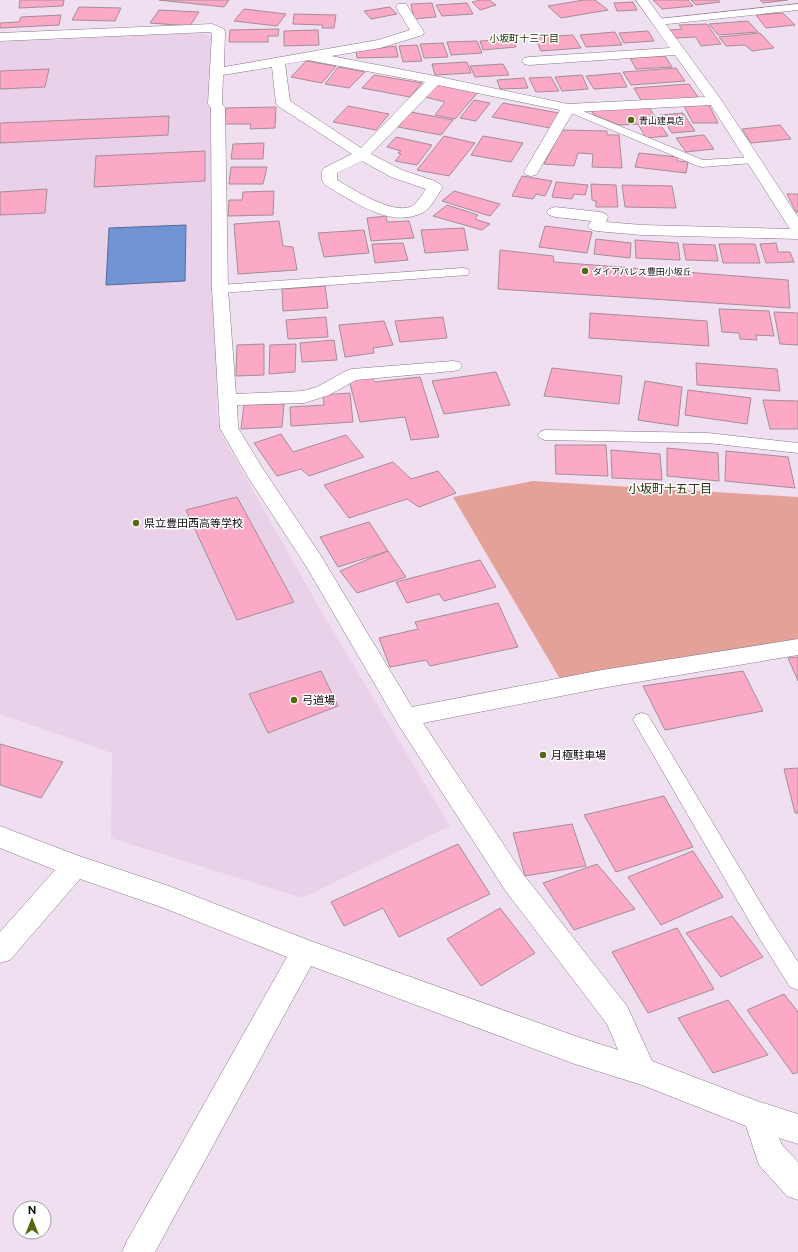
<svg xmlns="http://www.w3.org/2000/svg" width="798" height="1252" font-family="'Public Sans','Noto Sans JP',sans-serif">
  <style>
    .built { fill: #e9d1ea }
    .green { fill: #e4a199 }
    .water { fill: #7194d4; stroke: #546b9a }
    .building { fill: #fba9c7; stroke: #a58d95 }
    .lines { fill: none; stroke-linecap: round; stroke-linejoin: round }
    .lane-casing { stroke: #8a798a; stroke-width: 1 }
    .street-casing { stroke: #8a798a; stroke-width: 1 }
    .lane { fill: #fff; fill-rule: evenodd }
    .street { fill: #fff; fill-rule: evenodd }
    .poi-dot { fill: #576813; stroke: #fff; stroke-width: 1.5 }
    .labels { text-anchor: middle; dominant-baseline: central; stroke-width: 3; stroke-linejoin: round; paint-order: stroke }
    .far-poi-label { font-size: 9px; fill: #110b12; stroke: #fff; text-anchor: start }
    .far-neighbourhood-label { font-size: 10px; fill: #262f08; stroke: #fff }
    .poi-label { font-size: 11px; fill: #110b12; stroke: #fff; text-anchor: start }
    .neighbourhood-label { font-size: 12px; fill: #262f08; stroke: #fff }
  </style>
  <rect width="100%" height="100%" fill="#f0def1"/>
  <path class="built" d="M202 33 212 37 217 414 222 435 321 611 450 826 302 898 111 838 112 753 0 714V42Z"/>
  <path class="green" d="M533 481 798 497V640L560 679 453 497Z"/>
  <path class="water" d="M186 225 185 281 106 285 109 228Z"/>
  <path class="building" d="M20 0H64L63 6 19 8Z
    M159 0H229L224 7Z
    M481 0H489L496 5 480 10 472 2Z
    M584 0H595L608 10 561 18 548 6Z
    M653 0H688L693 6 662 9Z
    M691 0H718L720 2 696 5Z
    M760 0H788L763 3Z
    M633 2 637 10 617 11 614 3Z
    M432 3 436 17 414 19 411 4Z
    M467 3 473 14 442 16 436 5Z
    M79 7 121 8 115 21 72 20Z
    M390 7 397 14 371 19 364 11Z
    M244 9 286 14 277 26 234 21Z
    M159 10 199 12 190 26 150 23Z
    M783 13 795 25 766 28 756 15Z
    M294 14 336 15 334 28H322L323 25 293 24Z
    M61 15 59 25 0 28V23L19 22 21 17Z
    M748 21 758 32 718 35 709 24Z
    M707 24 721 44 701 46 696 37 675 38 670 30 682 29 679 25Z
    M279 29 278 36H268V42H229L230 30Z
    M318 30 319 45 284 46V31Z
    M648 31 654 41 624 43 619 33Z
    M615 32 622 45 586 47 580 35Z
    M760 33 774 48 752 51 745 45 726 46 719 37Z
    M573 35 581 48 541 51 535 37Z
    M513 39 516 47 483 50 480 41Z
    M477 41 482 53 451 55 447 42Z
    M443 43 448 57 424 58 420 44Z
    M417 45 422 61 403 62 399 46Z
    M396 46 398 57 357 58 356 51Z
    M665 56 672 67 636 69 630 58Z
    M306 61 336 66 322 83 291 77Z
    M467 62 471 73 435 75 432 64Z
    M503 64 509 75 475 77 470 66Z
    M338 67 365 72 349 88 325 84Z
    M676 68 685 81 631 85 623 72Z
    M49 69 45 87 0 89V71Z
    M620 73 627 87 594 89 586 76Z
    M374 75 422 83 410 97 362 88Z
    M582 75 588 89 562 91 555 77Z
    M551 77 559 91 536 92 529 78Z
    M524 78 528 88 500 89 497 80Z
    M437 84 479 91 455 119 435 115 445 102 425 97Z
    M689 84 698 97 642 102 634 88Z
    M474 100 490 103 476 121 460 118Z
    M503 103 559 113 550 128 492 117Z
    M709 105 718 123H693L684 106Z
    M348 106 389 114 376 130 333 122Z
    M648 106 668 136 646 138 638 124 619 125 594 115 591 110Z
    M276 107 275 128 250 129 251 124H224L226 108Z
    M411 112 453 120 441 135 398 127Z
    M683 113 695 131 672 133 660 115Z
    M169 116 168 135 0 143V123Z
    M780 125 791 139 751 143 742 129Z
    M562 130 607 131V135H619L622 168 592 167 593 154 578 153 574 166 544 164Z
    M704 135 714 149 686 152 676 138Z
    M444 136 475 143 449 176 417 170Z
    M483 136 523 143 511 162 471 155Z
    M396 137 432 145 417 165 395 161 401 154 398 153 401 151 387 147Z
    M264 143 263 159H231L233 144Z
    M205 151V181L94 187 96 156Z
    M639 153 678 157 677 161 688 162 686 173 635 167Z
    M231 167H267L263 184H229Z
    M522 176 552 181 545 196 536 194 533 199 512 196Z
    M556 182 588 185 585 195 574 194 572 199 552 197Z
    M591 184 616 185 618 207H596V201L592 200Z
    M622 185 672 186 676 208 625 207Z
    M47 189 45 213 0 215V192Z
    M274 191 273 215 228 216 229 200H242L243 192Z
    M454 191 500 204 490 216 442 201Z
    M787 194H798V212H796Z
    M447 205 478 215 475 219 490 224 482 230 433 216Z
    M386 216 387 222 409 221 414 238 371 241 367 218Z
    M279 221 283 246 293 247 297 270 238 274 234 224Z
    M545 226 592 232 587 253 539 247Z
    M464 228 468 250 425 253 421 230Z
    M364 230 369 253 324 257 318 233Z
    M596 239 631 243 630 258 594 254Z
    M635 240 678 243 680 260 636 258Z
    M403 243 408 260 375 263 372 244Z
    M776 243 778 252H790L794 262 766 263 760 244Z
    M683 244 715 245 718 261 686 260Z
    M719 244H755L760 263H723Z
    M500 250 553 256 554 262 788 280 790 308 498 289Z
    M325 286 328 308 283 311 282 289Z
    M719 309 769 311 774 336 756 335 757 340 740 339 739 333 722 332Z
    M774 312 798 313V345L780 344Z
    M590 313 707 321 709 346 589 338Z
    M326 317 328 337 288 339 286 320Z
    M443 317 447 338 400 342 395 321Z
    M384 321 393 345 373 348 374 353 345 357 339 325Z
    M334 340 337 360 302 362 300 343Z
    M264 344V375L236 376 237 345Z
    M296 344 295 372 269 374 270 345Z
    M696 363 777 369 780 391 697 385Z
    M552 368 622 376 619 404 544 396Z
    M496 372 510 405 444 414 432 381Z
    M371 377 375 382 420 377 439 437 411 440 405 417 360 422 349 380Z
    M645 381 682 387 678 426 638 420Z
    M688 390 751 398 747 424 685 415Z
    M350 393 353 422 291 426 290 407 324 405 323 395Z
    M763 400 798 401V429H770Z
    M284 404 282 427 241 429 244 405Z
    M281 434 293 452 346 435 364 457 309 476 301 469 277 476 254 443Z
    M555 445H606L608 476 556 474Z
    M667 448 718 453 719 481 667 476Z
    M611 450 660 454 662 480 612 478Z
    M726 451 788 457 795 488 725 481Z
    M393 462 411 479 438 471 456 493 419 507 407 499 349 518 324 485Z
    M237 497 294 602 237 620 186 510Z
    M369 522 388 551 338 567 320 537Z
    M388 551 406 577 357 593 340 571Z
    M480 560 496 587 444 601 439 594 407 603 396 582Z
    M498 603 518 647 430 666 426 660 390 667 379 638 418 629 415 622Z
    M798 657V681L788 658Z
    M321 671 338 706 268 733 249 694Z
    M743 671 763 711 665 730 643 686Z
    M0 744 63 762 41 798 0 785Z
    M798 768V813H795L784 769Z
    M664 796 693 847 616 872 584 815Z
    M572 824 586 866 525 876 513 833Z
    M458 844 490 894 399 937 383 908 344 926 331 902Z
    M693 851 723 897 661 925 628 877Z
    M597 864 635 909 574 930 543 883Z
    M500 908 535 953 481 986 447 939Z
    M732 916 763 957 721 977 686 933Z
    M677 928 714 989 648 1013 612 952Z
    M784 994 798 1012V1072L793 1074 747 1010Z
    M728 1000 768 1055 713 1073 678 1018Z"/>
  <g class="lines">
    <defs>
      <path id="lane" d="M798 4V10L658 25 653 22 658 19Z
        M568 105 703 160 753 157 757 158 759 160 757 162 753 163 702 167 698 166 564 110 563 108 564 106Z
        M463 268 468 269 469 272 468 275 220 293 215 292 214 289 215 286 220 285Z
        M545 430 708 433 798 443V453L708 443 545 440 540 438 538 435 540 432Z
        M642 713 648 715 769 917 798 962V990L790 987 755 931 636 725 633 720 636 715Z"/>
      <path id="street" d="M636 0H648L722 101 798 217V239L642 235 596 231 590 229 588 226 591 221 555 217 549 215 547 212 549 209 555 207 600 212 606 214 608 217 606 222 642 225 790 229 711 105 573 112 538 172 536 175 531 176 526 175 524 172 560 110 438 85 371 154 402 170 435 181 440 184 443 187C439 193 430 209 424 212 391 230 353 201 325 185 321 180 320 173 324 168L352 154 278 106 276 103 272 67 223 75 222 104 225 108 228 289 236 394 303 391 317 387 346 371 352 369 453 361 459 362 462 366 459 370 453 371 356 380 329 395 304 403 237 405 238 428 263 469 321 556 412 707 602 670 798 639V655L602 688 423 723 523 874 627 1006 652 1061 757 1101 798 1114V1144L779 1138 782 1145 798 1162V1200L787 1196 759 1165 746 1126 642 1085 575 1064 311 966 155 1252H122L127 1241 287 957 164 908 80 879 10 960 0 963V932L55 870 0 848V826L79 856 169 886 308 940 575 1036 618 1050 607 1024 505 890 398 724 306 566 248 477 220 428 212 289 211 108 208 104 212 34 210 32 0 41V33L212 24 224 29 225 32 224 67 378 40 410 30 396 7 398 4H406L408 7 424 32 423 35 380 48 331 56 435 76 568 104 705 97 675 55 529 65 524 64 522 61 524 58 529 57 670 48ZM309 60 313 61 425 82 361 148 290 101 285 64ZM362 161 391 177 426 189C423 193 419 200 415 204 398 219 353 189 337 180V173Z"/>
    </defs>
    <use href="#lane" class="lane-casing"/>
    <use href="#street" class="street-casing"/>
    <use href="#lane" class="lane"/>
    <use href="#street" class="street"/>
  </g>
  <g class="poi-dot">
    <circle cx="631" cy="120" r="4"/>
    <circle cx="585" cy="271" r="4"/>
    <circle cx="136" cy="523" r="4"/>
    <circle cx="294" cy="700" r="4"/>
    <circle cx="543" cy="755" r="4"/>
  </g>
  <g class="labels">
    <g class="far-poi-label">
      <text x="639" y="120">青山建具店</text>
      <text x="593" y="271">ダイアパレス豊田小坂丘</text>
    </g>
    <g class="far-neighbourhood-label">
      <text x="524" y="38">小坂町十三丁目</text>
    </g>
    <g class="poi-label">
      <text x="144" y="523">県立豊田西高等学校</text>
      <text x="302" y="700">弓道場</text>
      <text x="551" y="755">月極駐車場</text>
    </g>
    <g class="neighbourhood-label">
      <text x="670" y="489">小坂町十五丁目</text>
    </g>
  </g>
  <g transform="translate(32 1220)"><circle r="19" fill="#ffffff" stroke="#a09da0"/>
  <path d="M0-3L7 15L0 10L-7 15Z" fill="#576813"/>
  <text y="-6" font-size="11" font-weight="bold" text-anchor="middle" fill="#110b12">N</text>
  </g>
</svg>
